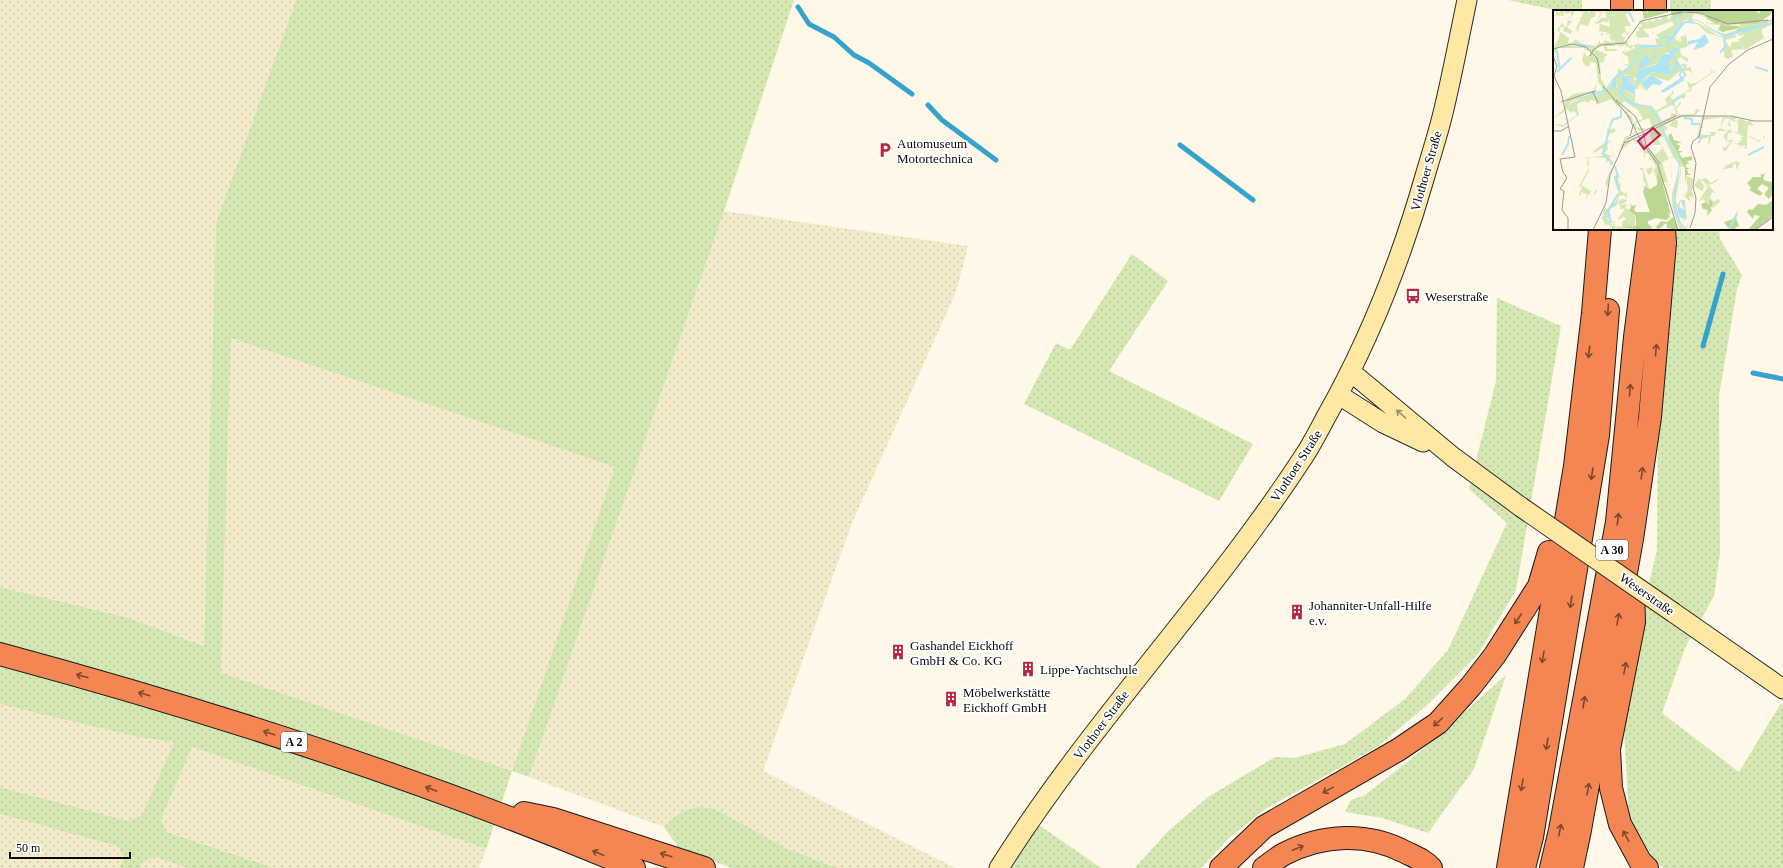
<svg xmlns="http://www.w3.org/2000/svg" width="1783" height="868" font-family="Georgia,serif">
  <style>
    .farmland { fill: url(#farmland-dots) }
    .grass { fill: url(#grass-dots); fill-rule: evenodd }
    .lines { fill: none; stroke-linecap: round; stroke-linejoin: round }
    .stream { stroke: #35a3cb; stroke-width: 5 }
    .secondary-casing { stroke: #2c2c2c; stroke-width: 21 }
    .highway-casing { stroke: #1b1b1b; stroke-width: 24 }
    .secondary { stroke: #fee8a3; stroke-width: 19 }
    .highway { stroke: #f38652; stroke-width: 22 }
    .secondary-bridge-casing { stroke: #2c2c2c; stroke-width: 21; stroke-linecap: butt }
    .secondary-bridge { stroke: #fee8a3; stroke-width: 19 }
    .oneway { stroke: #7e482e }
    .oneway2 { stroke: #9c8f66 }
    .labels { text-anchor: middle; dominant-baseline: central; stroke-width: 4; stroke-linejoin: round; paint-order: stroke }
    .shield { fill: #fff; stroke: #545454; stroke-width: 1 }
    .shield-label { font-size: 12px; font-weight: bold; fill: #0a0a0a }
    .poi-label { font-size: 13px; fill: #0a0a0a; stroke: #fff; text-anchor: start }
    .street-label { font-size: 13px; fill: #0a0a0a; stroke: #fff }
    .inset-river { fill: none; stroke: #aee4f5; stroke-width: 2 }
    .inset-road { fill: none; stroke: #9d988f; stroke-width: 1 }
    .view { fill: #c2185b; fill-opacity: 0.15; stroke: #c2185b; stroke-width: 2 }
    .inset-edge { fill: none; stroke: #0a0a0a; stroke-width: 2 }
  </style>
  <defs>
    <pattern id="farmland-dots" width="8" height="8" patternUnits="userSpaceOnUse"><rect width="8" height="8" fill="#f3eac9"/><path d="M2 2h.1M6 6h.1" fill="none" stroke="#cfc7ab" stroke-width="1.8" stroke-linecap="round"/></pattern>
    <pattern id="grass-dots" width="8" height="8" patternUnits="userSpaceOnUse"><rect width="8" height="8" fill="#d5e8b3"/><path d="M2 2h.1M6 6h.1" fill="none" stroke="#b6c699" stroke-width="1.8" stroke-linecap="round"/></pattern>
  </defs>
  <rect width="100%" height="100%" fill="#fff7e8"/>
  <path class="farmland" d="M0 0H296L216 223 204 646 129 618 0 587Z
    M724 211 968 246 956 292 852 523 763 771 955 868H838L788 849 717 810 678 813 664 827 529 777Z
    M231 338 616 467 512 771 221 674Z
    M0 704 137 737 174 742 142 816 128 821 0 787Z
    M192 747 486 849 479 868H274L167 832 161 821Z
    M0 814 117 846 124 858 119 868H0Z
    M155 857 188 868H140L142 863Z"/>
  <path class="grass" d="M296 0H794L724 211 529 777 512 771 486 849 192 747 161 820 167 832 274 868H188L155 857 142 863 140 868H119L124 858 117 846 0 814V787L128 821 142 815 174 742 137 737 0 704V587L129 618 204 646 216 223ZM231 338 615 467 512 771 221 673Z
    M1508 0H1582V11H1560Z
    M1670 0H1711L1710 11H1670Z
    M1669 229H1719L1720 239 1742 275 1737 289 1719 396 1720 553 1714 596 1685 648 1662 713 1739 772 1781 703 1783 705V868H1663L1657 863 1629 820 1623 709 1639 624 1657 550 1658 427Z
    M1132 254 1168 281 1109 371 1253 444 1219 501 1024 404 1056 343 1070 350Z
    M1497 298 1561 326 1516 590 1478 654 1426 706 1377 747 1267 808 1230 837 1201 868H1135L1167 832 1208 797 1275 757 1295 758 1345 744 1405 699 1448 650 1507 523 1469 489 1496 381Z
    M1506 675 1474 769 1428 833 1382 818 1345 812 1351 800 1365 795 1415 756Z
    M703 807 717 810 788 849 838 868H732L679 848 664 827C677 814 683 808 703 807Z
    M1039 825 1101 868H1010Z"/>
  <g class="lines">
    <path class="stream" d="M798 7 809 24 834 37 854 55 869 63 912 94
      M928 105 942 120 996 160
      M1180 145 1253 200
      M1703 346 1723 274
      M1753 373 1783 379"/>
    <defs>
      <path id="secondary" d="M1351 372 1453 457 1521 507
        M1339 395 1383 423 1423 442
        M1674 613 1783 689
        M999 868C1090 723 1211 599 1304 456 1312 444 1319 430 1326 417 1369 341 1401 260 1425 176 1431 155 1438 134 1443 113 1452 76 1459 38 1467 0"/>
      <path id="highway" d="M1622 0V11
        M1655 0V11
        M1633 589 1634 622 1609 749 1611 788 1620 824 1640 861 1647 868
        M0 654C215 712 428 781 634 868
        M524 813 553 819 704 868
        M1221 868 1264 827 1398 750 1438 723 1471 686 1495 655 1539 586 1549 552
        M1264 868C1271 863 1277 858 1284 854 1323 834 1367 832 1405 852 1415 857 1424 860 1431 868
        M1508 868 1575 466 1593 313 1600 229
        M1524 868 1532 837 1598 435 1608 310
        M1551 868 1560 830 1617 522 1635 337 1649 229
        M1572 868 1580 830 1632 539 1650 417 1665 243 1664 229"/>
    </defs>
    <use href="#secondary" class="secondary-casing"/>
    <use href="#highway" class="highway-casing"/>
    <use href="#secondary" class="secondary"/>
    <use href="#highway" class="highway"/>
    <defs>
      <path id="secondary-bridge" d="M1521 507 1674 613"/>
    </defs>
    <use href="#secondary-bridge" class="secondary-bridge-casing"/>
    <use href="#secondary-bridge" class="secondary-bridge"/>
  </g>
  <defs><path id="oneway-shaft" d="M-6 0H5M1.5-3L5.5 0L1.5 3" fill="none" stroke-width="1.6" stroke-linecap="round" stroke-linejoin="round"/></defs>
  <g class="oneway">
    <use href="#oneway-shaft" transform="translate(1608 310) rotate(94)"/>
    <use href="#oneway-shaft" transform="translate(1656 350) rotate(-85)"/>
    <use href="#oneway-shaft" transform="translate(1589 352) rotate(97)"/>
    <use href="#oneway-shaft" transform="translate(1630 390) rotate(-85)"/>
    <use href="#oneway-shaft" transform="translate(1642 473) rotate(-82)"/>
    <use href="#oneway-shaft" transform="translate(1592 474) rotate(99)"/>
    <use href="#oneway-shaft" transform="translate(1618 519) rotate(-83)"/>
    <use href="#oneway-shaft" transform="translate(1571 602) rotate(99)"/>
    <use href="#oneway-shaft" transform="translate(1518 619) rotate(123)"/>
    <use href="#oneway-shaft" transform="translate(1618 619) rotate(-80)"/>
    <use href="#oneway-shaft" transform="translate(1543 657) rotate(100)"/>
    <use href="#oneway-shaft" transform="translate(1625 668) rotate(-79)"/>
    <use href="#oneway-shaft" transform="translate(82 676) rotate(-165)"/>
    <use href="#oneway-shaft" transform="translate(144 694) rotate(-163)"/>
    <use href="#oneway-shaft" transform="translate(1584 702) rotate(-80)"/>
    <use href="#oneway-shaft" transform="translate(1438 722) rotate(138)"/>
    <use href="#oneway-shaft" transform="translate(269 733) rotate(-162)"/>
    <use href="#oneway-shaft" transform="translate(1547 744) rotate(99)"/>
    <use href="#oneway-shaft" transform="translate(1522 785) rotate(100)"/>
    <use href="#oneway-shaft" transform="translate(431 789) rotate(-160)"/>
    <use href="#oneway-shaft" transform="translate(1588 789) rotate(-80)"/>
    <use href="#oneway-shaft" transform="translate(1328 790) rotate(151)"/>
    <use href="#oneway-shaft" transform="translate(1560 830) rotate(-78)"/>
    <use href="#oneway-shaft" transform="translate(1626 836) rotate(-118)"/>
    <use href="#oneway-shaft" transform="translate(1298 848) rotate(-22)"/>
    <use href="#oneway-shaft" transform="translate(598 853) rotate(-157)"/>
    <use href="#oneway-shaft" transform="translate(666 855) rotate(-162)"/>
  </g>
  <use class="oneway2" href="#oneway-shaft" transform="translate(1401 414) rotate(-139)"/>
  <defs>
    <symbol id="parking-bare" viewBox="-9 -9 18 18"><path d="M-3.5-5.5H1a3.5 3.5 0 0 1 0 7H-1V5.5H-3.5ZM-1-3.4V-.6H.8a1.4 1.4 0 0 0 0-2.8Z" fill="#b8253f" stroke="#fff" stroke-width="2.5" paint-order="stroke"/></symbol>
    <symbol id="bus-bare" viewBox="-9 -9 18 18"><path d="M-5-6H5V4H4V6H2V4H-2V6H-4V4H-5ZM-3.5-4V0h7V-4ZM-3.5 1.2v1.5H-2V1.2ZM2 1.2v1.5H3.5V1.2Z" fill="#b8253f" stroke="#fff" stroke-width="2.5" paint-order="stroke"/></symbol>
    <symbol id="building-bare" viewBox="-9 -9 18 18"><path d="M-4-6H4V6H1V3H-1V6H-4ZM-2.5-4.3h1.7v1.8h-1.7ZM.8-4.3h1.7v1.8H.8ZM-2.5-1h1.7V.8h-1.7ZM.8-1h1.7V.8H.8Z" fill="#b8253f" stroke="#fff" stroke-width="2.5" paint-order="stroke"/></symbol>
  </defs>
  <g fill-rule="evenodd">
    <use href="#parking-bare" x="874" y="139" width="22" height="22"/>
    <use href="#bus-bare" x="1402" y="285" width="22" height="22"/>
    <use href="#building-bare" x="1286" y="601" width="22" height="22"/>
    <use href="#building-bare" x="887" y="641" width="22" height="22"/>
    <use href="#building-bare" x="1017" y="658" width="22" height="22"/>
    <use href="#building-bare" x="940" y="688" width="22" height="22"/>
  </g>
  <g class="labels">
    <g class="shield">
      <rect x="1596" y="540" width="32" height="20" rx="3"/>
      <rect x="281" y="732" width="26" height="20" rx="3"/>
    </g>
    <g class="shield-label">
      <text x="1612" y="550">A 30</text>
      <text x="294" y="742">A 2</text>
    </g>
    <g class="poi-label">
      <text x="897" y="143">Automuseum<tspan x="897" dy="15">Motortechnica</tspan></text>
      <text x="1425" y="296">Weserstraße</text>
      <text x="1309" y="605">Johanniter-Unfall-Hilfe<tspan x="1309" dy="15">e.v.</tspan></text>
      <text x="910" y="645">Gashandel Eickhoff<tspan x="910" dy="15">GmbH &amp; Co. KG</tspan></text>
      <text x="1040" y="669">Lippe-Yachtschule</text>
      <text x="963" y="692">Möbelwerkstätte<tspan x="963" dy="15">Eickhoff GmbH</tspan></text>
    </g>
    <g class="street-label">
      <text transform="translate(1426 171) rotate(-74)">Vlothoer Straße</text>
      <text transform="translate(1296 466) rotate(-57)">Vlothoer Straße</text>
      <text transform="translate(1647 594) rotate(35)">Weserstraße</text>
      <text transform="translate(1101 725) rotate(-53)">Vlothoer Straße</text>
    </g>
  </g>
  <g transform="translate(1553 10)">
    <rect width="220" height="220" fill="#fff7e8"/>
    <path d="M5 0 25 2 34 0 36 4 37 0H44L49 2 61 0 63 3 62 0 74 1 80 12 75 3 72 4 78 16H72V19L74 23 78 20 75 25 71 22 68 26 72 27 71 33 74 31 76 36 85 34V30H77V32L76 30H85L84 26H81L84 25 82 19 84 22 87 20 85 17H90L85 11 93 10 90 11 94 13 96 10 101 12V9L102 11 103 8 108 10 109 6 114 5 116 11 119 4 141 2 168 13 167 15 154 14H153L155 10 154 14 165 12 141 3 139 9 145 10 150 13 164 22 166 17 169 18 165 22 172 24 187 19V13H209L220 9V11L172 25 164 23 145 11 133 10 126 14 112 35H91L84 38 78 55 61 67 55 80 43 84H35L25 88 18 92 16 95 36 84 42 85 54 82 60 76 76 94 98 99 126 154V160L120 191 123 207 130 220H127L112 178 113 177 120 201 119 189V183L126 159 125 152 120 147 116 149 119 166V169L116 149 109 152 115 173 111 172 110 176 105 156V173L101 161 98 164 92 166 96 177 92 179 90 178 93 174 90 171V158L89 161 86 159 90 157 92 166 95 165 93 159 100 157 98 164 103 157 96 144 91 143 93 148 91 147 90 139 92 138 87 132 84 133 79 130 67 142 68 137 65 143 72 127 77 125 73 130 83 124 84 126 77 129 70 136 75 132 82 128 83 131 86 129 96 141 94 136 101 145 106 142 109 138 108 135H101L96 122 99 120H95L99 117 96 108 83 113 82 117 95 119 87 121 82 118 67 95 66 97 69 100V105L68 107 64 110H59L60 112 57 114V116L50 117 57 116V113L60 109 67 107 68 100 58 89 43 95V91L37 90 35 93 32 91 24 94 25 105 10 117 0 114 10 115 23 106 24 103 20 101 18 103 14 99 0 109 12 98V91L20 84 41 81 44 72 43 81H49V77L45 72 43 53 37 52V56H33L29 51 31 42 34 46 37 45V41L31 40 32 38H5L6 51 2 50 5 47 0 39 17 35 30 36 36 39 41 45H42L35 38 25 34H17L0 38 5 30 0 29 2 23 0 22H2L1 29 5 30 7 23 4 20 9 13 13 18 15 10 18 11 20 7 18 13 14 17 19 21 18 24 10 21 11 17H8L6 21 16 28 15 33H19L23 29 29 34 43 36 47 30V33H51V30L61 33 62 29 59 32 57 27 52 28 58 26 55 23 52 27 54 22H50L49 29V25H46L50 22 46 21 47 14 57 17 56 10 53 13 52 11 44 14 41 12H44L48 8H53V2L49 3 48 5 43 11 48 3 43 1 42 7 38 8 35 16 27 14 25 23 23 18 28 9 22 8H28L31 2H22L17 8 11 11 18 6V2L13 4 10 1 11 6 0 5H3V1L9 5ZM119 11 121 15 103 25 107 29 102 28 104 35H99L98 28 99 35 85 34V28L97 27 90 19 100 18 99 23 100 26V18ZM60 34 67 35 65 37 72 35 78 39 81 35 82 38 71 43 72 39 69 43 75 47 76 54 70 55 76 56 69 61 66 58 64 64 54 76V79L48 69 47 53 51 52 52 46 55 45 42 39 51 35 52 41H62L65 39H54V36H64ZM71 91 85 100 90 109 80 113 79 107 73 101 79 103 76 100 80 98 73 101 68 95ZM110 126 120 146 116 149 105 129ZM134 12H139L146 14 166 26 183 25V27L172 30 177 38 179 32H186L185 29 201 28 186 30 191 39 178 40 180 46 175 49 171 47V28L154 23 143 13 135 12 128 15 122 28 124 31 128 28 125 32 129 31 128 28 127 27 133 25 135 36 127 39 128 45 136 49 134 52 128 47 124 49 128 59 132 57 128 56V54H134L133 58 138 57 139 66 137 61H130L128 65 126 62 115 71 96 65 87 74 91 77 96 83 86 75 85 79H82V93H84V90L85 94 99 96 103 101 114 94 112 89 119 83V80L121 83 117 86 119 90 136 79 134 71 138 74 145 72 158 63 157 57 159 62 164 60 104 101 139 78V80L132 83V86L135 84 130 89 128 86 120 91 121 94 104 102 109 111 117 107 120 99 119 104H123L121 96 124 97 127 91 128 94 123 99 125 101 123 105 141 104 143 99 147 100 142 105 130 107 139 110 129 107 122 109 125 111 124 118 116 116 120 111 111 115 115 119 111 121 100 98 78 92 65 81 62 70 79 57 85 39 114 36 127 16 129 14ZM124 36 125 42 123 41 115 51 116 61 119 56 117 65 98 62 82 74 80 86 72 79 70 82 71 66 79 62 83 69 80 73 82 74 86 60 108 52 110 44 119 42ZM220 14 209 19V23L204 24 203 21 186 26 185 24 196 19ZM136 106 184 107 181 110 185 111 187 108 194 112 197 110 201 116 195 115 194 126 199 127 205 130 210 129V125L212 126V127L202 134 205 131 194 126V139L190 138 193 137 191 135 173 146 188 136 178 132 173 141H170V137L172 138 177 132 172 130V126L170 130 171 125 175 121H164L167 118 175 121 177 119 179 123H175L174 130H179L180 126 179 132 184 134 189 129 187 127H191L180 121 185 122V112L182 111 181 115 182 112 176 109 178 116H175L176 109 172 108 167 118 170 107 150 110 147 122 149 125H157L158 123 154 122H163L161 126H158L157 132 155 135 156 126H151L146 134 147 128 144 127 147 116 144 114H148L149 107ZM60 117 63 121 54 125V131L60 132H56L54 136 56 138 51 143 58 146 64 145 54 148 57 150 60 154 54 178 52 173 60 155H57L56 150 53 153V148L39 147 49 146V144H45L51 142 50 138 41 143 40 141 53 132 54 119 59 120ZM118 126 121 138 132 157 128 156V162L122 190 125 195 127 190H132L134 209H130L131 213 123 195 127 211 132 217 135 214 133 220H131L125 209 122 194V184L128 158 115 132 116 127ZM128 190 132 195V210L127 207 125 201ZM39 147 35 148 36 156H34L36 158V161L28 175 38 181 36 185H41V183L43 179 44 181 41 185H35L33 190 34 184 28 182V187L26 184 29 177 26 176 36 158 34 156V148H28ZM183 151 187 153 184 160 182 152 179 158 171 159 164 171 157 175 154 173 162 183 159 182 157 188 161 192 164 189 168 191 158 199 156 189 155 195 150 189 145 192 155 177 152 176 149 181 141 176 146 168 151 176H155L148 169 153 168 158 173 166 168 172 156ZM133 166 139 168 140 171 139 182 141 184 139 186 142 189 136 186 138 192 128 184 132 186 135 180ZM68 189 75 190 68 195 74 194 72 197 83 207 81 217 77 214 76 217 69 216V212L73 209 70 206 69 208 64 210 72 199 64 198H68L65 192ZM53 196 52 204 56 211 57 207 59 216 62 210 61 216 70 217 71 218 65 220 63 217 64 220H59L58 216 52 214 48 207H51L50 202Z" fill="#d5e8b3" fill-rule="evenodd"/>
    <path d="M89 0H93L94 4 95 0H117V2L91 9ZM118 0H206L204 1 206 4 207 0H216L219 1 217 5 205 13 220 9 212 13 167 15 186 16 188 19 191 18 201 16 220 12 179 24 187 18 169 22 166 19 168 12 164 14 152 8 155 9 152 6 156 5 130 1V5L123 6 118 4ZM118 123 121 130 129 132 123 134 127 136 125 141H130L126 143 129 148 139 146V150L134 151 136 154H133V157L137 159H134L135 163 138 165H133L132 175V158L118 132 115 126ZM105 156 118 205 115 202 117 207 113 210 103 208 95 211V214L99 217 100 220 99 217 97 220 71 218 69 216 76 217 77 213 79 217 83 215V206L75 200 78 198 77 193 79 196 83 195 81 200 83 202H97L90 182 92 177 97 179 104 175ZM207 162 208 165 212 163 210 169 213 171 220 172V184L216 189 211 184 216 178 209 174 204 179 210 183 207 186 196 180 198 178 194 173 200 167H208ZM156 189 160 193 157 198 159 200 154 206 155 200 150 199 148 194 153 192 156 195ZM220 190V206L202 220H195L207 206 201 205 200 209 194 202 196 199 199 200 205 194 213 195ZM185 201 183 208 186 216 182 218 183 220H176L179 215 178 211V216L175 218 171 212 180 209ZM120 207 125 220 114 218 113 213 105 220 103 217 108 211 114 212Z" fill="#bbd893"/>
    <path d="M204 21V24L209 23 211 28 192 40 186 30 193 23ZM95 38 110 39 106 53 81 61V75L76 74 77 67 74 66V64L80 60 84 42ZM64 163 70 170 65 166 66 174 68 173 67 180 72 184 73 181 74 185V188L71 185 66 186 64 195 56 200 59 211H63L59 212 57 206 49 204 63 191 66 181 61 171Z" fill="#d5e8b3"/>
    <path d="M137 10 172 25 193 18 220 12V14L172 27 146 14 132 13 114 36 85 39 79 57 63 69V77L68 83 70 66H77L76 74 82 75 84 68 81 66V64L84 67 88 49 95 45 96 50 100 49 102 42 104 41 102 48 87 60 105 54 110 44H116L120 38 125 37V42L123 41 116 51V61L119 57 117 65 98 62 83 74 81 85 72 79 69 83 78 92 100 98 127 153 122 194 130 220 123 207 120 191 126 154 98 99 76 94 60 76 57 80 53 82 25 89 16 96 25 101 26 104 24 106 10 116 0 113 10 116 24 106V101L16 96 25 88 56 79 61 67 78 55 84 38 91 35H112L127 13ZM152 24 156 32 150 37 140 40 145 32 135 35V31L146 29ZM98 65 110 72 107 75 100 74 94 80 88 73ZM128 190 131 191 133 210 127 207 125 201V196L131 200Z" fill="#aee4f5"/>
    <path class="inset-river" d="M75 0 81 12M119 10 123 6 130 5M107 29 113 26 119 29M22 33 37 37M4 42 7 59M167 43 172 37 171 28M120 45 133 66M202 57 215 61M4 62 18 48M120 64 125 53M108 82 132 66M110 82 130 70 126 64M121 96 120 92 130 85M131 108 139 109V114H147M57 116 60 109 68 107V100M146 133 147 128 155 126M50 143 57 117M50 143 60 154M9 145 15 134 16 126M195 145 211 137M62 156 65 166 62 167 66 181M54 202 65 184M56 205V198L64 193M50 207 56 206 58 213M176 220 184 204"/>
    <path class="inset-road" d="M0 39 19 34 33 37 44 48 47 64M0 46 4 56 1 66 8 81 22 147M37 46 40 40 48 35 72 33 88 11 129 2 147 3 175 14 215 10M50 76 76 107M40 82 45 93M63 90 82 106 90 122 93 135 107 154M8 92 42 81M75 106 80 116 77 126M80 115 91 137M0 121H8L16 116M74 129 123 106M72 133 128 106H178L201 111H220M91 135 105 155M105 155 125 220M137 218 142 203 143 188 140 177 143 153 138 137 140 131 146 127 157 77 176 54 195 40 220 29M15 220V208L9 200 11 181 7 179 14 168 10 162 7 149 22 147M40 220 53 193 57 165 72 131M202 220 220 207"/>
    <path class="view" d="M100 118 107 125 91 139 85 131Z"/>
    <rect width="220" height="220" class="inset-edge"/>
  </g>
  <path d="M10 852v6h120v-6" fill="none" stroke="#0a0a0a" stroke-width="2"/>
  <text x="16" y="852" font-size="12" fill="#0a0a0a" stroke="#ffffff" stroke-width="3" paint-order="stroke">50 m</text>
</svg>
